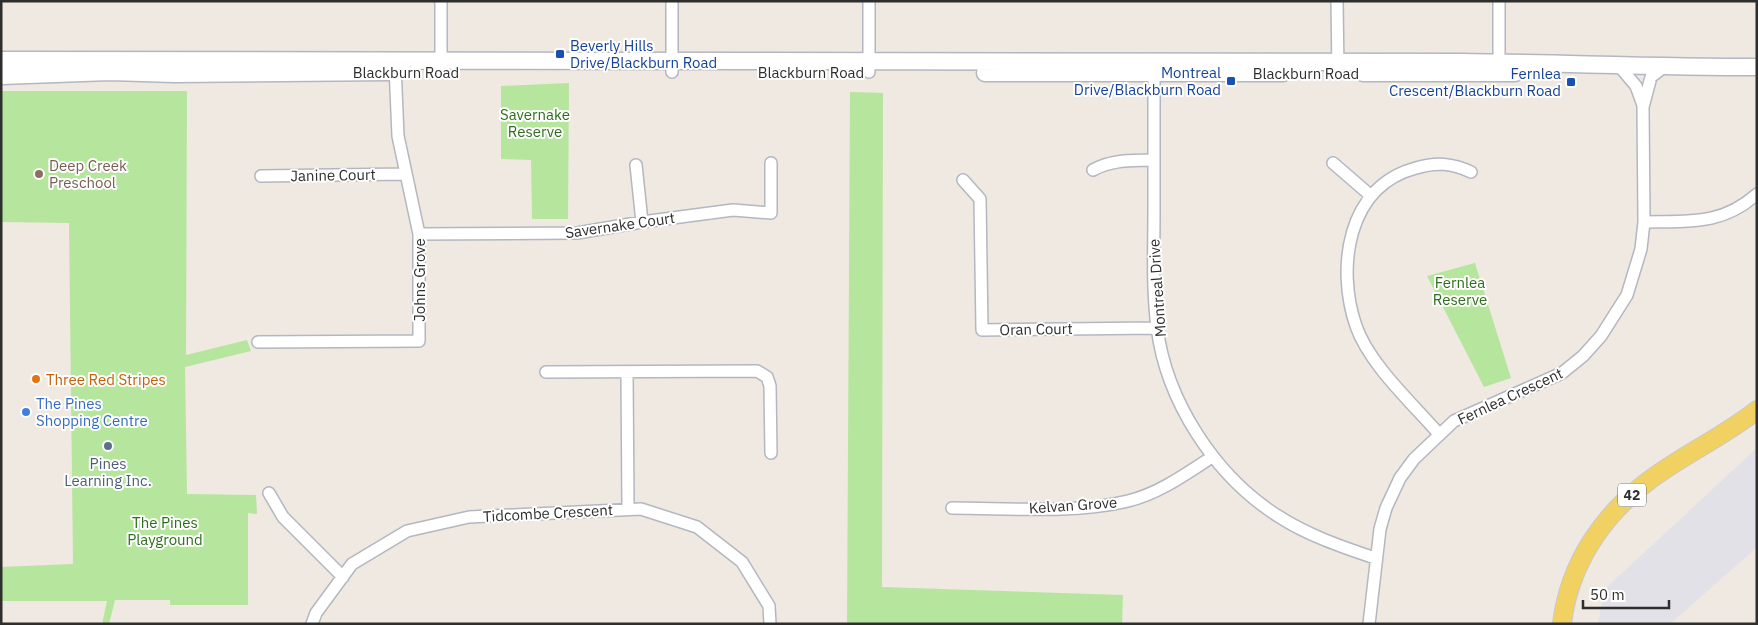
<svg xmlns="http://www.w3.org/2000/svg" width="1758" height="625" font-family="'IBM Plex Sans',sans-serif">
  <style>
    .industrial { fill: #e3e1e8 }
    .green { fill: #b6e59e }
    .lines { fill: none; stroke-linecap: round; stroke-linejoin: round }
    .minor-casing { stroke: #b4b7c1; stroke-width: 14 }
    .secondary-casing { stroke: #b4b7c1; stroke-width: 19 }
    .primary-casing { stroke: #c9c9c9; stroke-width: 20 }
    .minor { stroke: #fff; stroke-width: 11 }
    .secondary { stroke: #fff; stroke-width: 16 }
    .primary { stroke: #f2d163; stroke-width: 18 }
    .transit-dot { fill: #1a4fb4; stroke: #fff; stroke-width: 2 }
    .education-dot { fill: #8d6e63; stroke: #fff; stroke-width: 2 }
    .food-dot { fill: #e8710a; stroke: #fff; stroke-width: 2 }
    .shop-dot { fill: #3f7fe0; stroke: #fff; stroke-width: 2 }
    .service-dot { fill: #5c6f8a; stroke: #fff; stroke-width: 2 }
    .labels { text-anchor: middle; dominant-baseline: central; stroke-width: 4; stroke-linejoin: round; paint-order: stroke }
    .shield { fill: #fff; stroke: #6d6d6d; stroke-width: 1 }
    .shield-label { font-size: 14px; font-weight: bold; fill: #2e2e2e }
    .transit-label { font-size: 15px; fill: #164399; stroke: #fff; text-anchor: end }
    .street-label { font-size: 15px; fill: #2e2e2e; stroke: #fff }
    .park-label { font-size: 15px; fill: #2c6e1b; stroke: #fff }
    .education-label { font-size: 15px; fill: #785e54; stroke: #fff; text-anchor: start }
    .food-label { font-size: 15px; fill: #c56008; stroke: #fff; text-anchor: start }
    .shop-label { font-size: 15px; fill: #366cbe; stroke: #fff; text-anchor: start }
    .service-label { font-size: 15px; fill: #4e5e75; stroke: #fff }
  </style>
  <rect width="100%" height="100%" fill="#efe9e1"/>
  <path class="industrial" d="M1757 448V547L1670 624H1598L1604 590Z"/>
  <path class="green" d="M569 83 568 219H532L531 160 501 159V86Z
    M1 91H187L186 355 247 340 251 351 185 367 187 494 256 495 257 514 248 513V605H170V600H115L109 624H102L107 601H1V567L73 564 69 223 1 222Z
    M850 92 883 93 882 587 1123 595 1122 624H847Z
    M1475 263 1511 378 1484 387 1427 276Z"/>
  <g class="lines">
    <defs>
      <path id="minor" d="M441 1V71
        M672 1V72
        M869 1V72
        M1337 1 1338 73
        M1499 62V1
        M1154 66C1154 114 1154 162 1154 210 1154 249 1152 289 1157 327 1166 401 1215 476 1278 516 1307 535 1342 547 1375 558
        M1620 67 1636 86 1643 105
        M1333 163 1370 195
        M636 165 642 222
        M1093 170C1113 159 1132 161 1154 160
        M261 176 405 174
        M963 180 980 199 982 330 1157 328
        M1644 222C1688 221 1721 226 1757 194
        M419 234 577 233 642 222 733 210 771 213V163
        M258 342 419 341V234L398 136 395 66
        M546 372 757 371 767 377 770 386 771 453
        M627 372 628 509
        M1439 434C1412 403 1369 364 1356 326 1336 268 1347 186 1416 168 1436 162 1452 163 1471 172
        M269 493 283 517 343 577
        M952 508C1006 508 1075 514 1128 501 1158 494 1186 474 1212 457
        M312 624 316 613 352 564 407 531 469 517 641 509 697 527 742 562 769 606 770 624
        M1369 624 1380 529 1386 508 1400 478 1414 459 1454 421 1562 373 1583 356 1601 336 1627 295 1641 249 1644 222 1643 107 1651 77 1664 67"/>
      <path id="secondary" d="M1 60 1460 62C1559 63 1658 67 1757 67
        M985 73H1283
        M1363 73H1515
        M1 76 110 72 174 74 393 72"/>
      <path id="primary" d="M1562 624C1569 564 1603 514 1651 479 1685 454 1724 436 1757 410"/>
    </defs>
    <use href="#minor" class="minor-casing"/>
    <use href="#secondary" class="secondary-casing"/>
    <use href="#primary" class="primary-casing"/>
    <use href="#minor" class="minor"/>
    <use href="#secondary" class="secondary"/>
    <use href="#primary" class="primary"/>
  </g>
  <g class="transit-dot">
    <rect x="555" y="49" width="10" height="10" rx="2.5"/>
    <rect x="1226" y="76" width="10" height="10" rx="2.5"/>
    <rect x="1566" y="77" width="10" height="10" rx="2.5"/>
  </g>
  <circle class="education-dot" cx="39" cy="174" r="5"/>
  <circle class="food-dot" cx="36" cy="379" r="5"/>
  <circle class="shop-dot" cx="26" cy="412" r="5"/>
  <circle class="service-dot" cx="108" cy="446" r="5"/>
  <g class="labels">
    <rect class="shield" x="1618" y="483.5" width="28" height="23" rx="4"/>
    <g class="shield-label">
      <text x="1632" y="495">42</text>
    </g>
    <g class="transit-label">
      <text x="570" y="45" text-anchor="start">Beverly Hills<tspan x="570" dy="17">Drive/Blackburn Road</tspan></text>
      <text x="1221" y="72">Montreal<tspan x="1221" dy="17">Drive/Blackburn Road</tspan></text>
      <text x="1561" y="73">Fernlea<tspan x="1561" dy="17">Crescent/Blackburn Road</tspan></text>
    </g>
    <g class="street-label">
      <text x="406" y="72">Blackburn Road</text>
      <text x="811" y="72">Blackburn Road</text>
      <text x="1306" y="73">Blackburn Road</text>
      <text transform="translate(333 175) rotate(-1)">Janine Court</text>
      <text transform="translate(620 225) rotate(-8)">Savernake Court</text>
      <text transform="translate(419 280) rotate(-90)">Johns Grove</text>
      <text transform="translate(1157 288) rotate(-94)">Montreal Drive</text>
      <text transform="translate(1036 329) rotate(-1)">Oran Court</text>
      <text transform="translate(1510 396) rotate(-25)">Fernlea Crescent</text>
      <text transform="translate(1073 505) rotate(-4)">Kelvan Grove</text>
      <text transform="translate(548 513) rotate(-3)">Tidcombe Crescent</text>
    </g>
    <g class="park-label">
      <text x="535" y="114">Savernake<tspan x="535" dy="17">Reserve</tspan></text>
      <text x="1460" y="282">Fernlea<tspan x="1460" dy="17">Reserve</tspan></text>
      <text x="165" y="522">The Pines<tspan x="165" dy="17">Playground</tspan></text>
    </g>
    <g class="education-label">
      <text x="49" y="165">Deep Creek<tspan x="49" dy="17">Preschool</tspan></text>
    </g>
    <g class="food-label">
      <text x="46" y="379">Three Red Stripes</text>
    </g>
    <g class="shop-label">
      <text x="36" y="403">The Pines<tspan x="36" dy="17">Shopping Centre</tspan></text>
    </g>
    <g class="service-label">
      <text x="108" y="463">Pines<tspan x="108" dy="17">Learning Inc.</tspan></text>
    </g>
  </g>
  <rect width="1758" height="625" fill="none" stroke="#2e2e2e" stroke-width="5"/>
  <path d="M1583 600v8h86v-8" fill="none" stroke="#2e2e2e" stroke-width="2.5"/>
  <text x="1590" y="600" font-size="15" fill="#2e2e2e" stroke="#ffffff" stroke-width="4" paint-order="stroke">50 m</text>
</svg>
